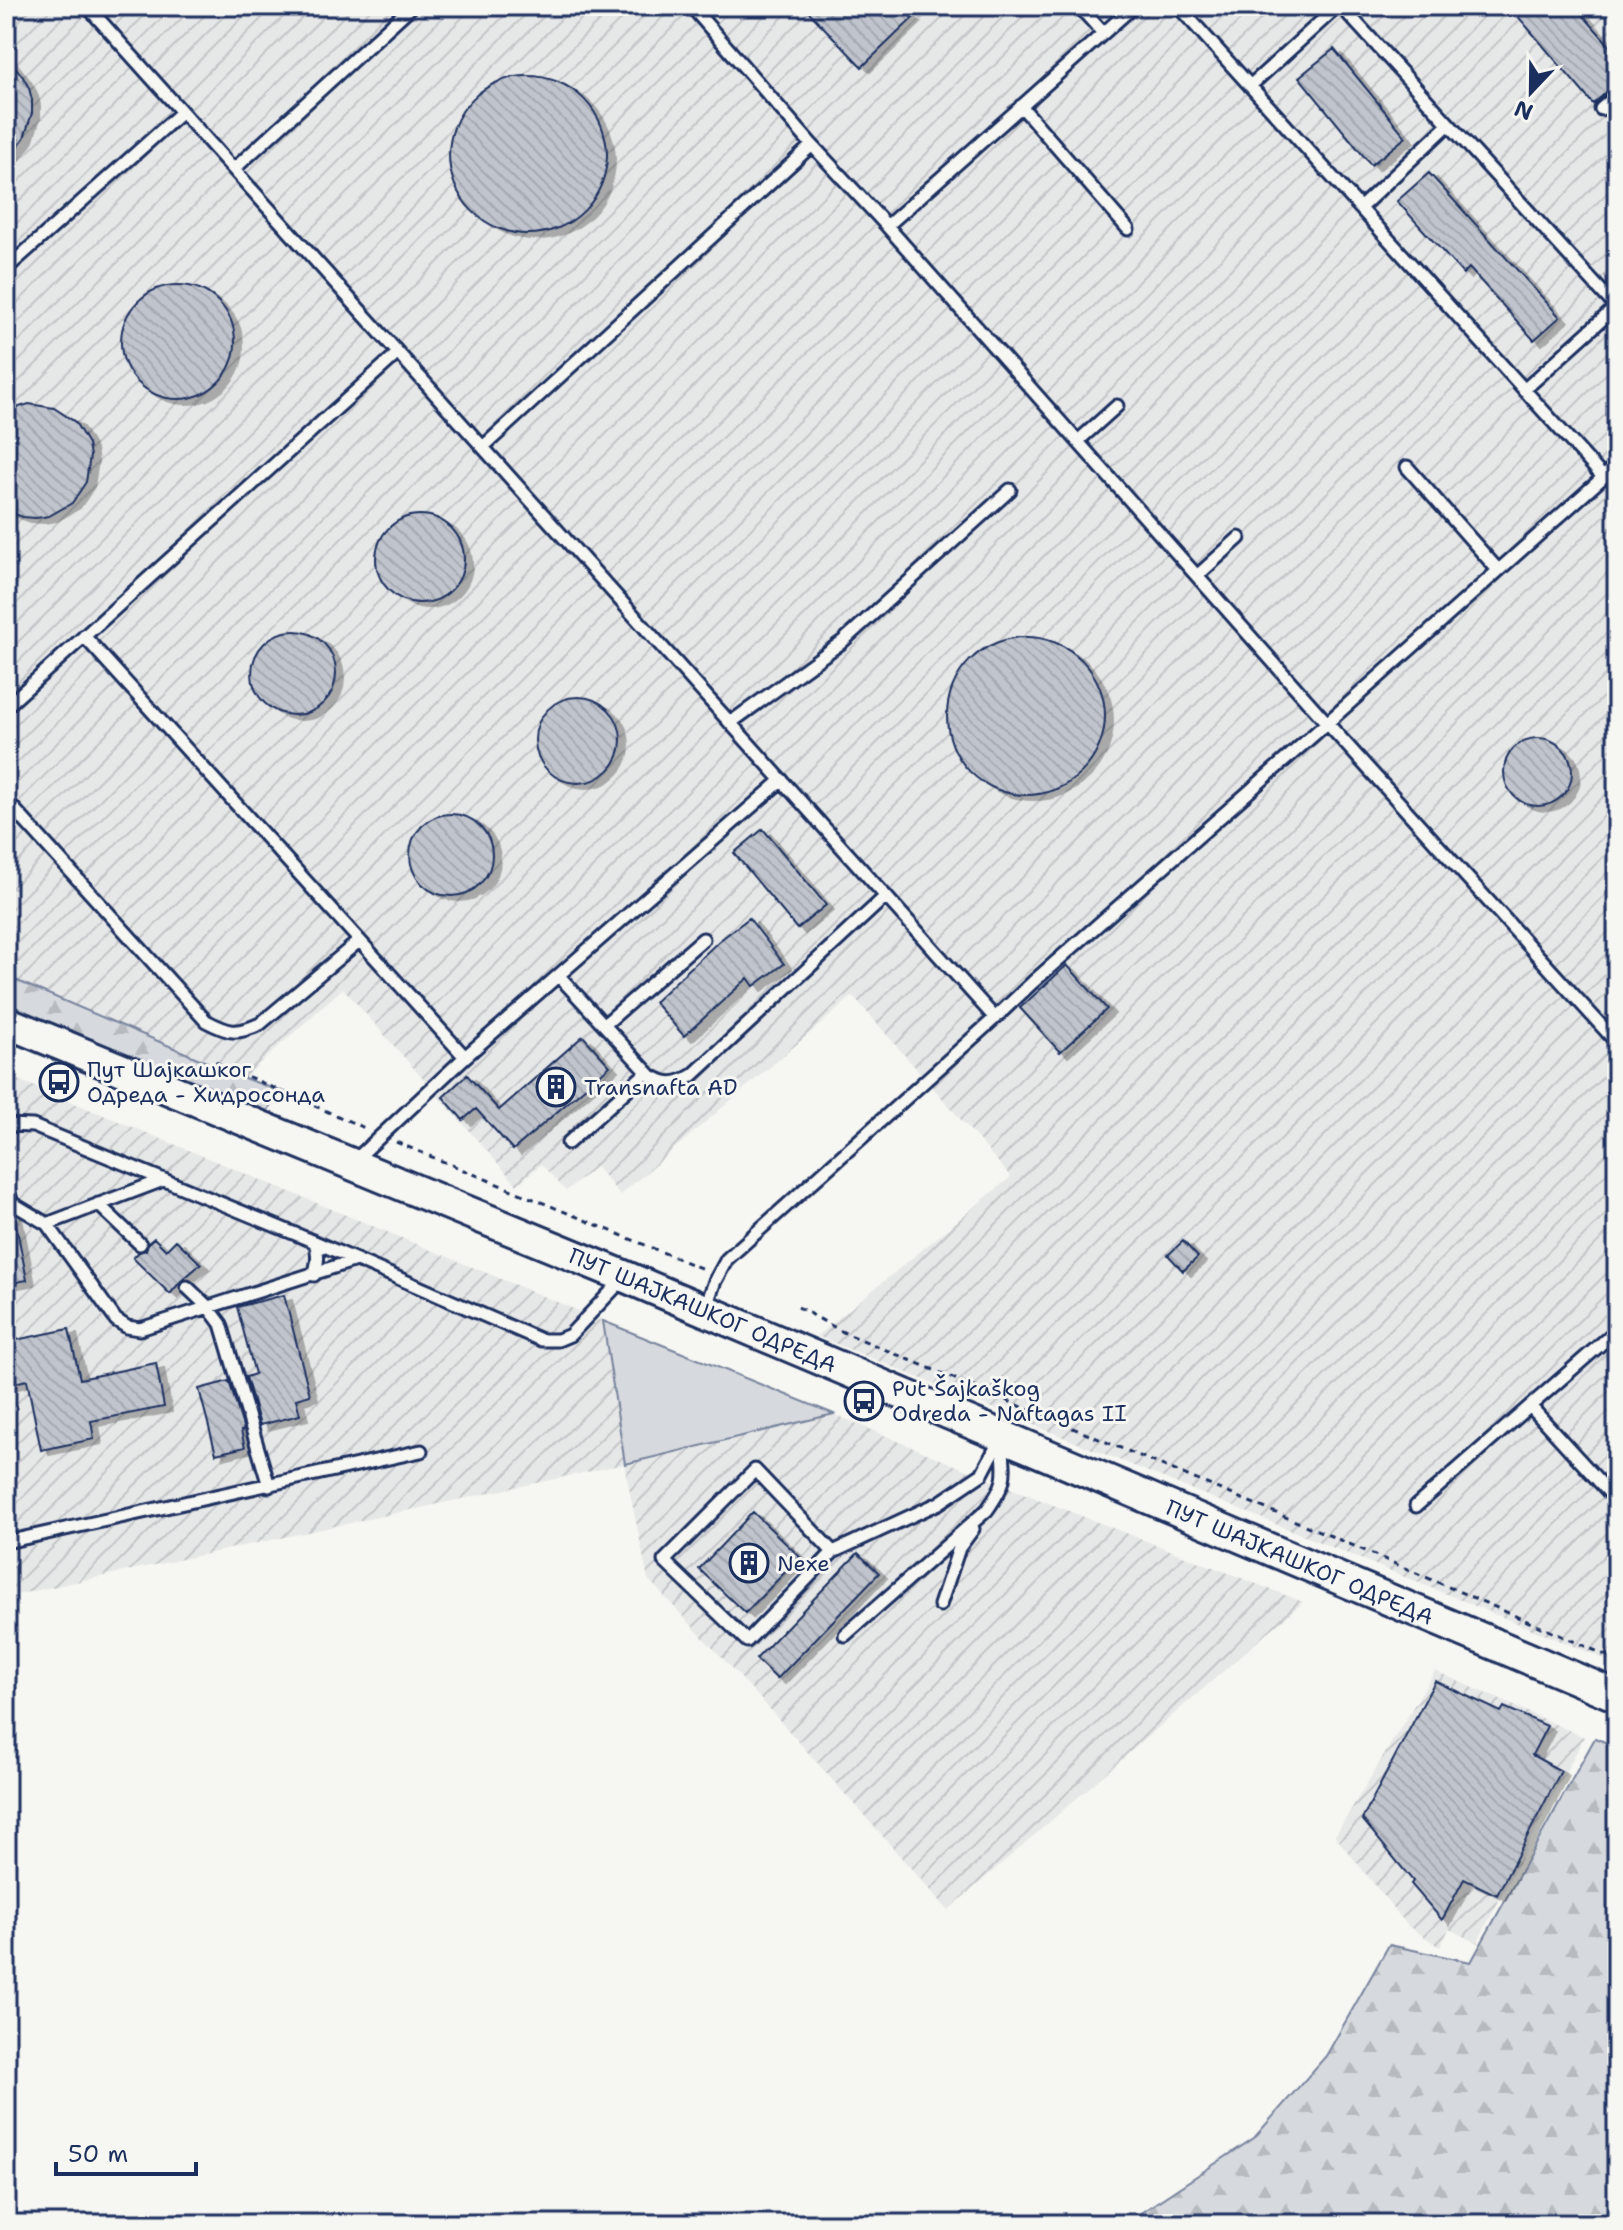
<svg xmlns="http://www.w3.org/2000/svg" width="1623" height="2230" font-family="'Shantell Sans',sans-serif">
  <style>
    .industrial { fill: url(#industrial-furrows) }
    .grass { fill: #d6d9dd; stroke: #78849e; stroke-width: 2 }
    .forest { fill: url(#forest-firs); stroke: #78849e; stroke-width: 2 }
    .building { fill: url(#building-back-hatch); stroke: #1b2f5e; stroke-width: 2; filter: url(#shadow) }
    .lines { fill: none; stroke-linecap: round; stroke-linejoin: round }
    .lane-casing { stroke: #1b2f5e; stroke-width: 17 }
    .secondary-casing { stroke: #1b2f5e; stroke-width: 36 }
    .path { stroke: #1b2f5e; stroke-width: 3; stroke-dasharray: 6 6; stroke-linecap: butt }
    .lane { stroke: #f6f6f2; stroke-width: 11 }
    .secondary { stroke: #f6f6f2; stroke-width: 30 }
    .labels { text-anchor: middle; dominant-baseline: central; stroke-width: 6; stroke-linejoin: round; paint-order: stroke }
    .poi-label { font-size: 22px; fill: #1b2f5e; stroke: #f6f6f2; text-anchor: start }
    .street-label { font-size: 22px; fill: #1b2f5e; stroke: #f6f6f2 }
  </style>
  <defs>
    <pattern id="industrial-furrows" width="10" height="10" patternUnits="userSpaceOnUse" patternTransform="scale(2)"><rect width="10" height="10" fill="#e6e7e7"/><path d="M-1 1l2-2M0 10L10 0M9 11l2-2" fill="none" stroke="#c5c6c9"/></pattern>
    <pattern id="forest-firs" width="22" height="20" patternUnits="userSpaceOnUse" patternTransform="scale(2)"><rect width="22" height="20" fill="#d6d9dd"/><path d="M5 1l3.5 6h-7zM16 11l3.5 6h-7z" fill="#b7bbc0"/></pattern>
    <pattern id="building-back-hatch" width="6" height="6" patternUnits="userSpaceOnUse" patternTransform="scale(2)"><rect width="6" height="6" fill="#c0c4cd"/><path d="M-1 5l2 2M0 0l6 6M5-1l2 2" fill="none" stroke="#a4a9b2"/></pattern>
    <filter id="shadow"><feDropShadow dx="8" dy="5" stdDeviation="0" flood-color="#0004"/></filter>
  </defs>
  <rect width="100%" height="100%" fill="#f6f6f2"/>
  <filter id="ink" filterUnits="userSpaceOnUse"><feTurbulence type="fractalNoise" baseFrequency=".0125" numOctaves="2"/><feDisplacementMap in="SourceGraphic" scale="16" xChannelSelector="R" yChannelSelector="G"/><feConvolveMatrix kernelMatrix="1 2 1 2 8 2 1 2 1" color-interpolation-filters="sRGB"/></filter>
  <g filter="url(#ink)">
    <path class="industrial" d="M6 6H1617V1664L817 1336 1011 1177 853 996 620 1195 596 1166 566 1191 541 1164 517 1185 343 988 244 1078 6 976Z
      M6 1075 603 1321 625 1463 834 1414 997 1483 1303 1602 948 1910 757 1695 648 1579 624 1464 6 1597Z
      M1435 1671 1584 1737 1477 1943 1449 1929 1440 1947 1408 1926 1335 1836Z"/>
    <path class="grass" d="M603 1321 834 1414 625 1464Z"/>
    <path class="forest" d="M6 976 244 1078 280 1091 262 1120 6 1010Z
      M1595 1738 1617 1747V2224H1124L1254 2138 1326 2056 1389 1945 1471 1962Z"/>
    <path class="building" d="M803 6H901L913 18 862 67Z
      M1509 6H1575L1617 54V83L1593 104Z
      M1334 49 1406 137 1371 165 1299 77Z
      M6 55 23 77 29 88 32 100V113L24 138 6 162Z
      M449 155a79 79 0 1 1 158 0a79 79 0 1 1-158 0Z
      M1429 173 1560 317 1534 340 1469 268 1463 274 1397 201Z
      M121 342a57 57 0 1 1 114 0a57 57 0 1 1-114 0Z
      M29 404 54 408 75 422 88 444 90 456 86 482 72 503 49 516 36 518 23 517 6 511V411Z
      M376 559a44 44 0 1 1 88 0a44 44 0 1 1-88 0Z
      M252 673a42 42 0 1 1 84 0a42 42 0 1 1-84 0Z
      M947 716a79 79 0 1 1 158 0a79 79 0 1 1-158 0Z
      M535 740a43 43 0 1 1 86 0a43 43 0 1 1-86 0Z
      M1504 772a34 34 0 1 1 68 0a34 34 0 1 1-68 0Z
      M410 855a41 41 0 1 1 82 0a41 41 0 1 1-82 0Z
      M763 829 826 905 797 929 734 853Z
      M749 918 784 964 754 986 748 978 684 1036 654 1002 719 941Z
      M1067 965 1107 1009 1060 1052 1020 1008Z
      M583 1036 610 1066 513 1150 476 1109 463 1120 443 1097 467 1075 499 1110Z
      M9 1211 14 1214 27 1280 6 1284V1212Z
      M154 1238 166 1250 176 1240 201 1264 181 1281 170 1294 133 1258 139 1252 146 1250 148 1243Z
      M1183 1241 1198 1257 1183 1271 1168 1255Z
      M284 1295 310 1395 296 1399 300 1415 260 1425 246 1377 255 1374 237 1307Z
      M69 1329 80 1379 156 1363 164 1407 91 1421 94 1439 41 1450 27 1380 6 1385V1342Z
      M229 1381 244 1430 241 1431 245 1447 216 1454 199 1389Z
      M753 1512 800 1557 745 1613 699 1569Z
      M858 1553 879 1573 777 1679 756 1659Z
      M1435 1681 1501 1712 1504 1707 1547 1726 1532 1755 1561 1771 1497 1895 1464 1879 1442 1920 1411 1884 1413 1881 1362 1819Z"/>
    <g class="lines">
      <defs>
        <path id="lane" d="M87 6 995 1018
          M691 6 812 145 887 226 1327 723 1617 1043
          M1079 6 1103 33
          M1178 6 1603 477
          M1341 6 1616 307
          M1250 86 1338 6
          M1021 106 1128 229
          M1601 109 1617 95
          M234 169 412 6
          M1360 208 1449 124
          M887 226 1134 6
          M6 269 182 112
          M1524 390 1617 306
          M1078 441 1117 406
          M483 447 812 145
          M1407 467 1498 570
          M1197 576 1239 538
          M84 636 465 1057
          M6 707 398 353
          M730 723 842 642 1010 490
          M6 800 206 1021C229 1033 236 1035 260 1024L359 941
          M559 976 651 1076C667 1085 677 1085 693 1075L886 896
          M604 1025 703 939
          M6 1125 33 1126 315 1242 541 1340H558L570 1335 622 1280
          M568 1143 647 1072
          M352 1163 465 1057 782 780
          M6 1185 12 1203 47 1224 116 1320 127 1327 140 1329 356 1260
          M98 1204 140 1244
          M47 1224 163 1180
          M314 1275C318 1263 319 1254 315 1242
          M187 1287 209 1308 221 1324 269 1486
          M705 1309 715 1281 727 1259 995 1018 1033 982 1327 723 1617 465
          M1530 1406 1617 1501
          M1416 1506 1617 1330
          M6 1542 421 1451
          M833 1552 747 1641 664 1561 755 1470 833 1552 939 1503 982 1474 1002 1436
          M940 1605 959 1548 973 1529
          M845 1635 987 1510C1008 1480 1005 1477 1002 1440"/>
        <g id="secondary">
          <path id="s1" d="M6 1022 626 1277 1617 1696"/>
        </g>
      </defs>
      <use href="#lane" class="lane-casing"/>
      <use href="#secondary" class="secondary-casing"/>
      <path class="path" d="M215 1062 367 1129
        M396 1142 703 1269
        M798 1307 843 1332 1331 1536 1617 1660"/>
      <use href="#lane" class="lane"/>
      <use href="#secondary" class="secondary"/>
    </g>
  </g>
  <defs>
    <symbol id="bus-ring" viewBox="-11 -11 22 22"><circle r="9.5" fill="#f6f6f2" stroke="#1b2f5e" stroke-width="1.5"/><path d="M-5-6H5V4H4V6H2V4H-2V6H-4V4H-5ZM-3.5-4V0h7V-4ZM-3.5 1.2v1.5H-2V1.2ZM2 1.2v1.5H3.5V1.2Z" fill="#1b2f5e"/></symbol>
    <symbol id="building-ring" viewBox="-11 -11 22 22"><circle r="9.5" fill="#f6f6f2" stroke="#1b2f5e" stroke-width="1.5"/><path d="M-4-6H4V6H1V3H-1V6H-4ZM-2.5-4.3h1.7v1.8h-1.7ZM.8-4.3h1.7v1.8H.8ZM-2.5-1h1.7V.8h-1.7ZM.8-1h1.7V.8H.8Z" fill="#1b2f5e"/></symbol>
  </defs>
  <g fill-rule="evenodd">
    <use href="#bus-ring" x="37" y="1060" width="44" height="44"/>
    <use href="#building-ring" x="534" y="1065" width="44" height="44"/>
    <use href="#bus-ring" x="842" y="1379" width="44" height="44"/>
    <use href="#building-ring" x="727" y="1541" width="44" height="44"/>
  </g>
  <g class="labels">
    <g class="poi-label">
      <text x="87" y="1069">Пут Шајкашког<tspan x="87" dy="25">Одреда - Хидросонда</tspan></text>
      <text x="584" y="1087">Transnafta AD</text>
      <text x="892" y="1388">Put Šajkaškog<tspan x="892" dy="25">Odreda - Naftagas II</tspan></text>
      <text x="777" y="1563">Nexe</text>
    </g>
    <g class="street-label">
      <text stroke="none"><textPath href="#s1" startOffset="754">ПУТ ШАЈКАШКОГ ОДРЕДА</textPath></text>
      <text stroke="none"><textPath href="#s1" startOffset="1402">ПУТ ШАЈКАШКОГ ОДРЕДА</textPath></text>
    </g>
  </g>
  <rect width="1623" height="2230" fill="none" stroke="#f6f6f2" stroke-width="32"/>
  <rect x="16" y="16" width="1591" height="2198" fill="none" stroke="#1b2f5e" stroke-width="3" filter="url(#ink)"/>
  <g transform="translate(1531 92) rotate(202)" stroke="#f6f6f2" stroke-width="6" paint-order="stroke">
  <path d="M0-6L14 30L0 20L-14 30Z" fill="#1b2f5e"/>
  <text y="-12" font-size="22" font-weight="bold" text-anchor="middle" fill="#1b2f5e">N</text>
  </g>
  <path d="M56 2162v12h140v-12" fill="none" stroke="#1b2f5e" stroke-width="4"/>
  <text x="68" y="2162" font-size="24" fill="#1b2f5e" stroke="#f6f6f2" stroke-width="6" paint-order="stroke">50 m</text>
</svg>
